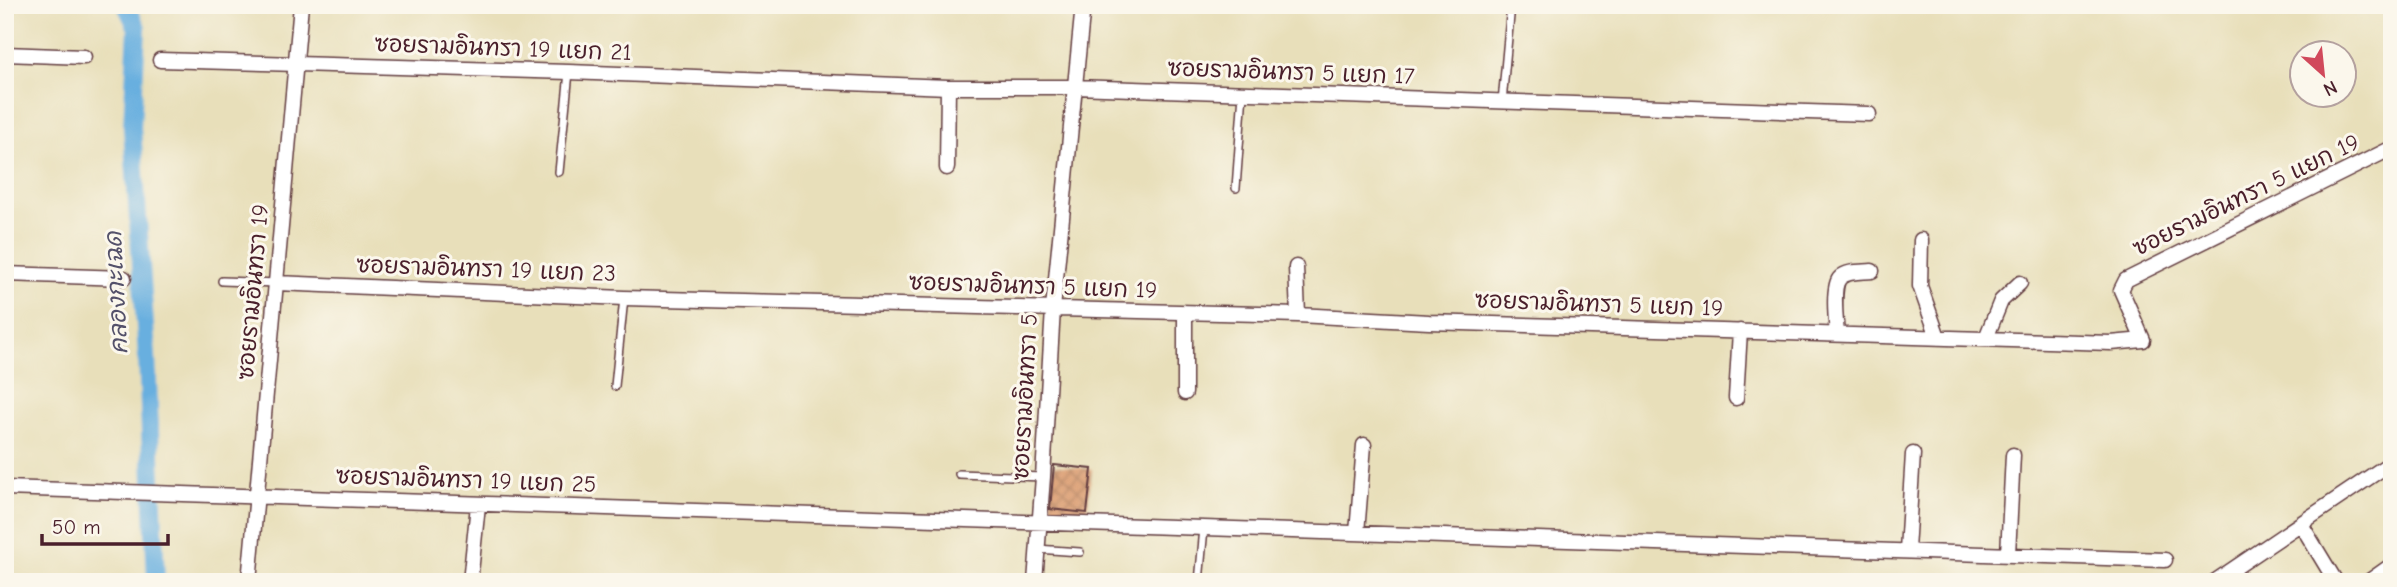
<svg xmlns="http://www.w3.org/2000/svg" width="2397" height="587" font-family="'Comic Neue','Playpen Sans Thai',sans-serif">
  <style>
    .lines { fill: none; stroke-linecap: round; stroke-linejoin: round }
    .canal { stroke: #68afdf; stroke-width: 18 }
    .building { fill: url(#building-cross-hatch) }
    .lane-casing { stroke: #623c40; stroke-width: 10 }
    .street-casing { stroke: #623c40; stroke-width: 17 }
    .lane { stroke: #fff; stroke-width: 7 }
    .street { stroke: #fff; stroke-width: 14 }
    .labels { text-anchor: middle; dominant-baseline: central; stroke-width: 6; stroke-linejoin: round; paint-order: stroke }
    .street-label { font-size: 23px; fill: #4a1f2b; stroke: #fbf7ec }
    .water-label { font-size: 24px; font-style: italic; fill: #54516a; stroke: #fbf7ec }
  </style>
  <defs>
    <pattern id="building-cross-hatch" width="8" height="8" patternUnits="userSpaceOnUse" patternTransform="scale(1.75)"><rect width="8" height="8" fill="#d99769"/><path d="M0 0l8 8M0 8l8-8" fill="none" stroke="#b27b57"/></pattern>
  </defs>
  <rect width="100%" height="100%" fill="#fbf7ec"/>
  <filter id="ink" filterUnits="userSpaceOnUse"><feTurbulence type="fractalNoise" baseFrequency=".0143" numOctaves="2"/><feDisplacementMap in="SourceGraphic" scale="14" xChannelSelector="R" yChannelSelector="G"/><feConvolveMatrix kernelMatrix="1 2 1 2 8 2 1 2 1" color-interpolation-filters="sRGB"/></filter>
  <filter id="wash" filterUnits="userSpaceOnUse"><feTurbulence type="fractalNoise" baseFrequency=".00686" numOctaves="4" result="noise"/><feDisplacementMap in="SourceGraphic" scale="28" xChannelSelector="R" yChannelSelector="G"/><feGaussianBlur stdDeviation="1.57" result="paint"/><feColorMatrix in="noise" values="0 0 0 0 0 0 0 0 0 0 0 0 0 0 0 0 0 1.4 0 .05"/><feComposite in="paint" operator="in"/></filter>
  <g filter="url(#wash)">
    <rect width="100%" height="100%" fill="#e8dfba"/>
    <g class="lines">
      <path class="canal" d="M126 5 137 28 132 127 147 356 156 582"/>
    </g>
    <g id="blocks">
      <path class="building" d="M1054 465 1092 469 1087 513 1050 509Z"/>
    </g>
  </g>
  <g filter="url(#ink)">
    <use href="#blocks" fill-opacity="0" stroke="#623c40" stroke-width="2"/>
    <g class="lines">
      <defs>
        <path id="lane" d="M1502 102 1511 5
          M559 172 569 72
          M1236 188 1243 93
          M222 281 277 283
          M615 386 624 298
          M959 474 1043 477
          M1037 549 1080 552
          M1199 582 1204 528"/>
        <path id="street" d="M5 54 84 57
          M160 60 569 72 948 87H1075L1869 114
          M947 168 948 87
          M1921 240 1920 286 1938 337
          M1296 267 1298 315
          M5 274 124 278
          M277 283 624 298 1298 315 1429 322 2111 343 2143 340 2121 290 2126 280 2392 148
          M1185 314V393
          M1837 334C1836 323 1832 285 1840 278 1847 270 1863 272 1872 271
          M1986 338 2001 301 2020 283
          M1736 398 1740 331
          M5 488 2165 560
          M2301 524 2336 582
          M1357 533 1364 445
          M1907 550 1913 454
          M2008 554 2013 455
          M249 582 301 5
          M470 582 478 505
          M1035 582 1043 477 1053 309 1083 5
          M2214 582 2392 462
          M2368 582 2392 565"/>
      </defs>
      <use href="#lane" class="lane-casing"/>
      <use href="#street" class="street-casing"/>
      <use href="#lane" class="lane"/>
      <use href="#street" class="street"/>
    </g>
  </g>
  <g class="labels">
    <g class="street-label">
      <text transform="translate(503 48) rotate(2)">ซอยรามอินทรา 19 แยก 21</text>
      <text transform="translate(1291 72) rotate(2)">ซอยรามอินทรา 5 แยก 17</text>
      <text transform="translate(2246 195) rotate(-26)">ซอยรามอินทรา 5 แยก 19</text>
      <text transform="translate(486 269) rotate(2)">ซอยรามอินทรา 19 แยก 23</text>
      <text transform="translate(1033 286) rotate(2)">ซอยรามอินทรา 5 แยก 19</text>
      <text transform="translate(253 292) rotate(-85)">ซอยรามอินทรา 19</text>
      <text transform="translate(1599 304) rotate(2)">ซอยรามอินทรา 5 แยก 19</text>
      <text transform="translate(1025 397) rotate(-87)">ซอยรามอินทรา 5</text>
      <text transform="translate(466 480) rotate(2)">ซอยรามอินทรา 19 แยก 25</text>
    </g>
    <g class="water-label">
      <text transform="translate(116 293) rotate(-93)">คลองกะเฉด</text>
    </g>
  </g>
  <rect width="2397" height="587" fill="none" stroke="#fbf7ec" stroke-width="28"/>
  <g transform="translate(2323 74) rotate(153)"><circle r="33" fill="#fbf7ec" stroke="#b4a19f" stroke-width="2"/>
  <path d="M0-5L12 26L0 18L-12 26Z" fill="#d1495b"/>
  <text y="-10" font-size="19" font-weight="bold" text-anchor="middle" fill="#4a1f2b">N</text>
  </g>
  <path d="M42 534v10h126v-10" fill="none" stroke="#4a1f2b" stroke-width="3.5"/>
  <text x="52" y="534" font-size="21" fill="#4a1f2b" stroke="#fbf7ec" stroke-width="5" paint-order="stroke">50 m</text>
</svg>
